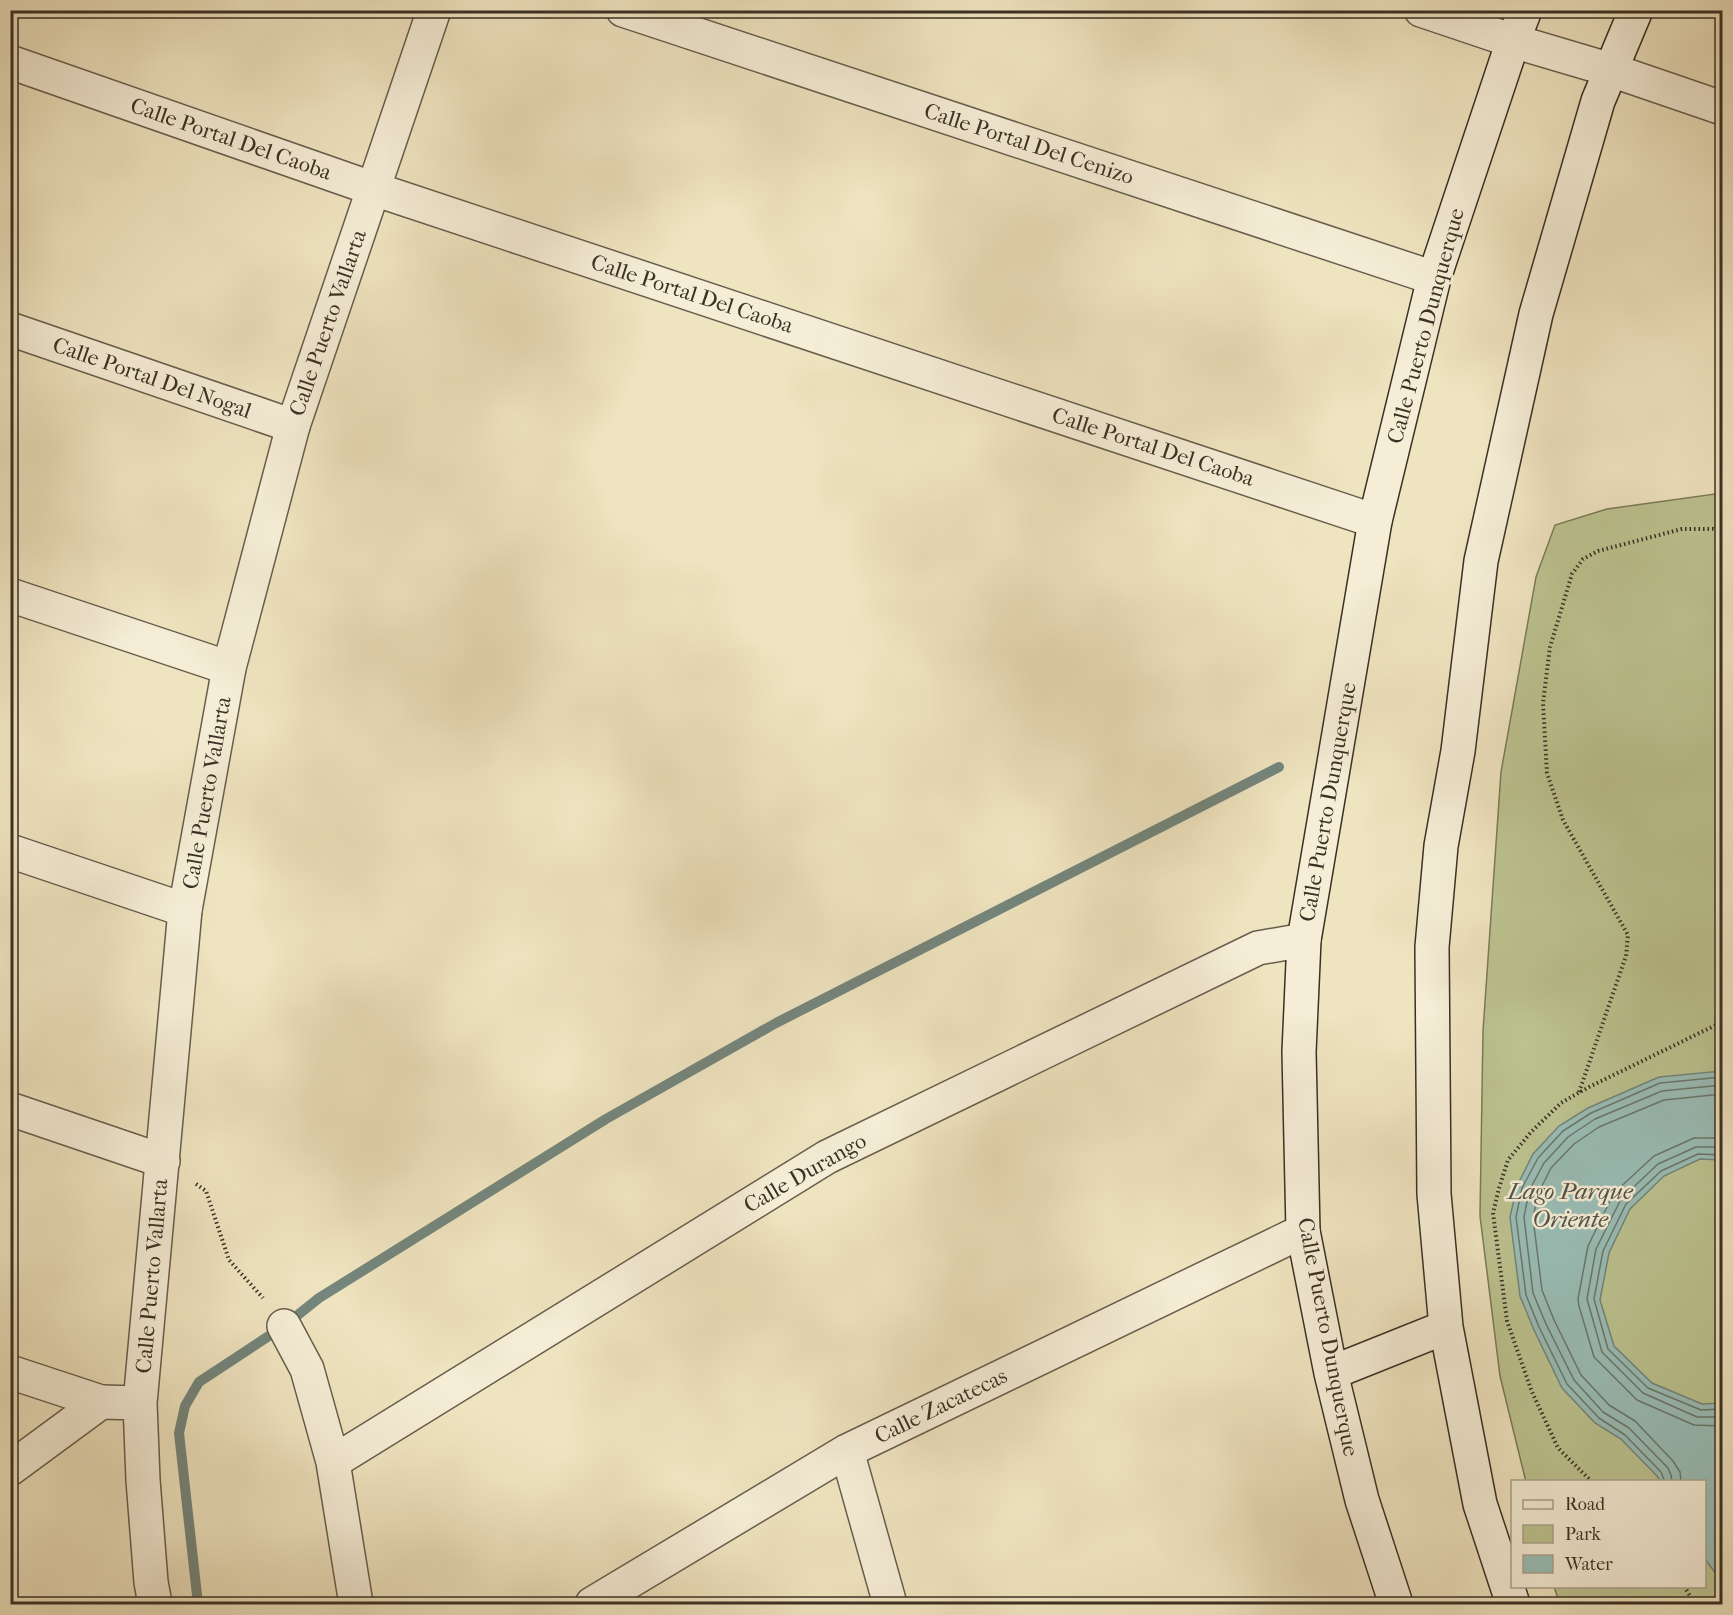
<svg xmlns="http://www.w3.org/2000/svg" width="1733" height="1615" font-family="'IM FELL French Canon',serif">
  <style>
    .green { fill: #bcc390; stroke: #7b7a5a; stroke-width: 1.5 }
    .water { fill: #9abeb7; stroke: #74867d; stroke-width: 1.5 }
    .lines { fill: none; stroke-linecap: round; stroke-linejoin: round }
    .shore { stroke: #6a786e; stroke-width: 1.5 }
    .stream { stroke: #74867d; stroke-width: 10 }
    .minor-casing { stroke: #675e4c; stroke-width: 36 }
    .tertiary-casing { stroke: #675e4c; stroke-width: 36 }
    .secondary-casing { stroke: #3a3125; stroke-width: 36 }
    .path { stroke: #3a3125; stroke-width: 4; stroke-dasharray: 1.5 3; stroke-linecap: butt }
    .minor { stroke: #f5edd6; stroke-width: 33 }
    .tertiary { stroke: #f5edd6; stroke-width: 33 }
    .secondary { stroke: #f5edd6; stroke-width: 33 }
    .labels { text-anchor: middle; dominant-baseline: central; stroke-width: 5; stroke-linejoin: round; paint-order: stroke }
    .street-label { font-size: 22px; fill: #3a3125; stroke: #f5edd6 }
    .water-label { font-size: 24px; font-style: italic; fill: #52544a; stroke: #f5edd6 }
  </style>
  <rect width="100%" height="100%" fill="#efe4c0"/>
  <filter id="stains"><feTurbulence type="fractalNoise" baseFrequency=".00333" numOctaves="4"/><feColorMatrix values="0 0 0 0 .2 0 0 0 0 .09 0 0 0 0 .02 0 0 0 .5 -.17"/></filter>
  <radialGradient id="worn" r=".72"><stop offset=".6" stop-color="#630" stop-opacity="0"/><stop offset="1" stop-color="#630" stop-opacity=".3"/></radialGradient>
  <path class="green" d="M1722 493V1604H1560L1554 1587 1704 1586V1482H1526L1500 1376 1480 1216 1483 1031 1501 772 1536 577 1555 525 1607 509Z"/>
  <path class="water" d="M1722 1071V1160L1700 1159 1664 1176 1630 1209 1609 1253 1600 1300 1614 1346 1652 1383 1702 1404 1722 1403V1582L1705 1559 1704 1482 1660 1481 1657 1476 1621 1439 1595 1423 1562 1388 1534 1330 1520 1296 1510 1217 1517 1186 1533 1154 1559 1126 1588 1108 1659 1077Z"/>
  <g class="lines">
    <path class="shore" d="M1722 1138H1694L1654 1156 1614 1193 1588 1246 1578 1299 1579 1306 1594 1357 1637 1400 1694 1425 1722 1426
      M1722 1147H1696L1658 1164 1621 1199 1596 1249 1587 1299 1602 1352 1643 1393 1697 1417H1722
      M1722 1155 1698 1154 1661 1171 1626 1204 1603 1251 1594 1299 1608 1349 1648 1388 1701 1410 1722 1409
      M1665 1482 1661 1472 1625 1435 1599 1418 1567 1384 1539 1327 1526 1295 1516 1217 1522 1188 1538 1158 1563 1131 1591 1113 1660 1083 1722 1077
      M1672 1482 1671 1475 1668 1468 1629 1428 1603 1412 1574 1380 1546 1324 1533 1293 1524 1217 1529 1191 1544 1163 1568 1137 1595 1119 1662 1091 1722 1085
      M1681 1482 1680 1472 1673 1461 1635 1421 1609 1405 1581 1375 1554 1320 1542 1290 1533 1218 1538 1194 1551 1168 1574 1144 1599 1127 1664 1100 1722 1094"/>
    <path class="stream" d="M198 1604 179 1433 185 1406 199 1382 284 1326 319 1298 606 1119 776 1023 1279 767"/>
    <defs>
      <path id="minor" d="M623 10 1434 278
        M1421 10 1513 41 1611 70 1722 108
        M10 62 374 189 1375 521
        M10 329 293 426
        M10 595 229 668
        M10 851 185 910
        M10 1109 163 1161
        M284 1326 307 1369 333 1462 356 1604
        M10 1372 101 1402
        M847 1451 890 1604
        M333 1462 827 1157 1258 948 1304 940
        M592 1604 847 1451 1303 1231"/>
      <path id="tertiary" d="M10 1469 101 1402 140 1403
        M155 1604 151 1582 143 1480 140 1403 185 910 229 668 293 426 434 10"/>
      <path id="secondary" d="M1331 1373 1446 1327
        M1396 1604 1362 1500 1331 1373 1303 1231 1299 1052 1304 940 1375 521 1434 278 1513 41 1525 10
        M1513 1604 1480 1504 1446 1327 1434 1194 1432 947 1441 846 1458 751 1481 561 1536 314 1598 101 1636 10"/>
    </defs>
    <use href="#minor" class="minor-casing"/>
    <use href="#tertiary" class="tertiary-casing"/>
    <use href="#secondary" class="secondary-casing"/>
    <path class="path" d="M1579 1092 1626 956 1628 935 1563 820 1547 773 1543 703 1550 647 1572 574 1583 559 1598 551 1682 529H1713L1722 532
      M196 1184 206 1191 229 1260 263 1298
      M1592 1482 1558 1448 1532 1392 1507 1321 1493 1213 1499 1188 1508 1160 1531 1132 1561 1103 1589 1087 1722 1022
      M1684 1586 1695 1604"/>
    <use href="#minor" class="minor"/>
    <use href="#tertiary" class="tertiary"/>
    <use href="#secondary" class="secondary"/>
  </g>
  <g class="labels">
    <g class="street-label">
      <text transform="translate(231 139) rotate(19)">Calle Portal Del Caoba</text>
      <text transform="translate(1029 144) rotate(18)">Calle Portal Del Cenizo</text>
      <text transform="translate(692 294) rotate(18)">Calle Portal Del Caoba</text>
      <text transform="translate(328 323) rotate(-71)">Calle Puerto Vallarta</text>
      <text transform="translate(1426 326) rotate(-75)">Calle Puerto Dunquerque</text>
      <text transform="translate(152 378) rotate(19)">Calle Portal Del Nogal</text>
      <text transform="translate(1153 447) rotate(18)">Calle Portal Del Caoba</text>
      <text transform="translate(207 793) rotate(-80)">Calle Puerto Vallarta</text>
      <text transform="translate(1328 802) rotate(-80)">Calle Puerto Dunquerque</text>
      <text transform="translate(805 1173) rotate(-30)">Calle Durango</text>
      <text transform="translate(152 1276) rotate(-85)">Calle Puerto Vallarta</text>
      <text transform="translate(1328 1337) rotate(79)">Calle Puerto Dunquerque</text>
      <text transform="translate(941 1406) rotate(-26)">Calle Zacatecas</text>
    </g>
    <g class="water-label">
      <text x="1570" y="1191">Lago Parque<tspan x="1570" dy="28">Oriente</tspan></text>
    </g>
  </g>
  <rect width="1733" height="1615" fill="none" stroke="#efe4c0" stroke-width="36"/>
  <rect x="12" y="12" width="1709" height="1591" fill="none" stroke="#3a3125" stroke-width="3"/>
  <rect x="18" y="18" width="1697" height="1579" fill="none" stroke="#3a3125" stroke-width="1.5"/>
  <rect x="1511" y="1480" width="195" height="108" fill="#f5edd6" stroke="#aaa28f" stroke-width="1.5"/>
  <rect x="1523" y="1500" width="30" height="9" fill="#f5edd6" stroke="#aaa28f" stroke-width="1.5"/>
  <text x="1565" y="1510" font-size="18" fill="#3a3125">Road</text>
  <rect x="1523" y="1525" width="30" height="18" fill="#bcc390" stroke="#aaa28f" stroke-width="1.5"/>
  <text x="1565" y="1540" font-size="18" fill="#3a3125">Park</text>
  <rect x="1523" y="1555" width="30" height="18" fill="#9abeb7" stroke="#aaa28f" stroke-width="1.5"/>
  <text x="1565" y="1570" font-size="18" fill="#3a3125">Water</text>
  <rect width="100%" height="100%" filter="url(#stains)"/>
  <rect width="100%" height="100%" fill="url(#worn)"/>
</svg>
